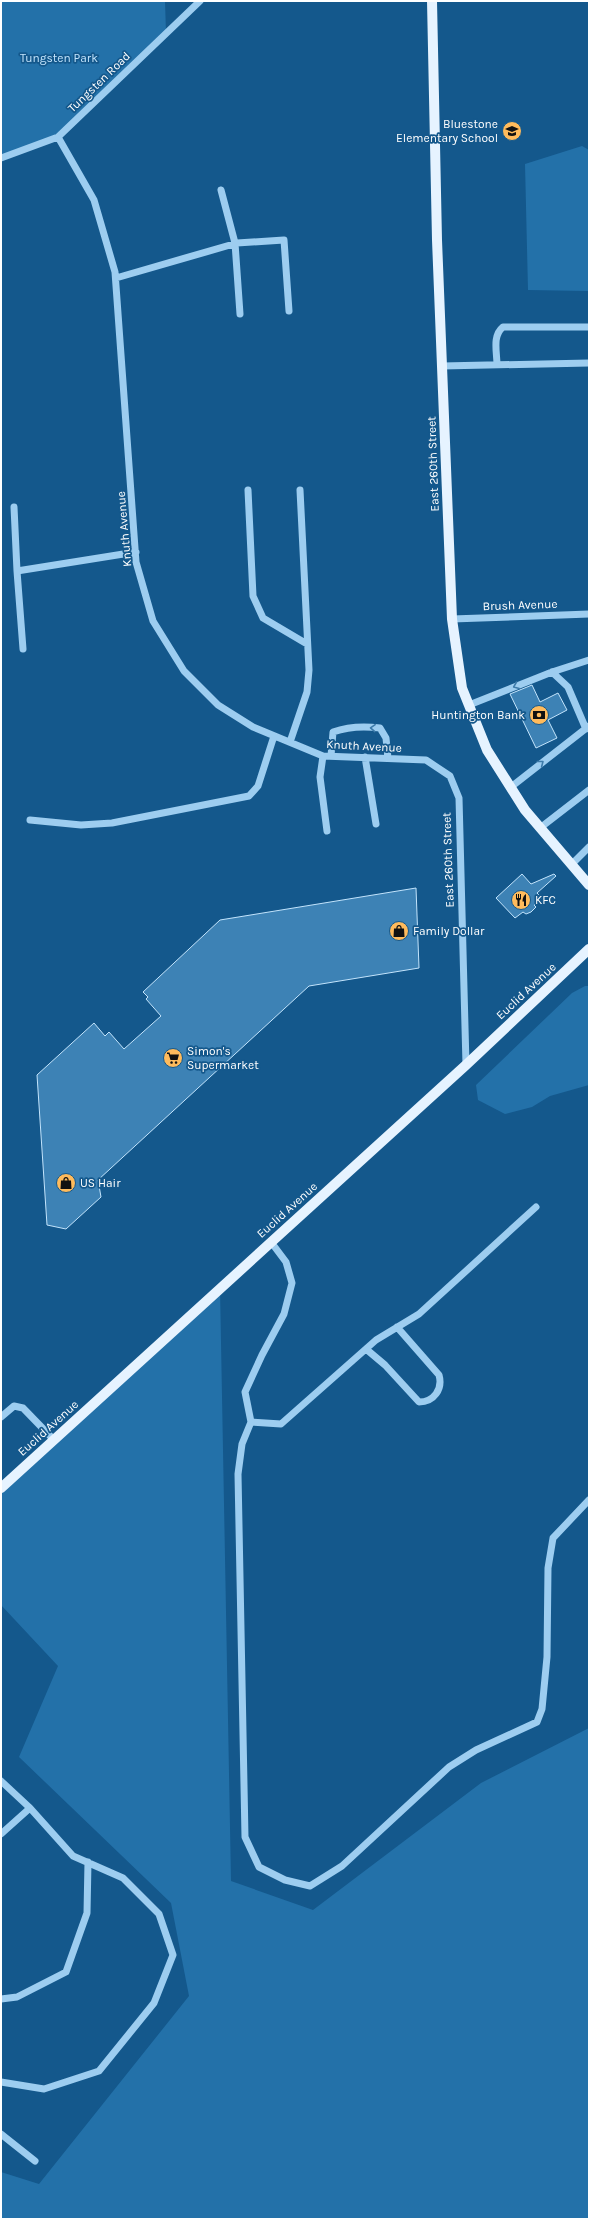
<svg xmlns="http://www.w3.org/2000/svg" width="590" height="2220" font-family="Karla,sans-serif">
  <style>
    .green { fill: #2371a9 }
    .building { fill: #3d82b5; stroke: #c3e4fc }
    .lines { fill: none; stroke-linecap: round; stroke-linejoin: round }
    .minor { stroke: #9dcdf0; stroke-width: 7 }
    .major { stroke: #e6f3ff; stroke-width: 10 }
    .oneway { stroke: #3d7baa }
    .labels { text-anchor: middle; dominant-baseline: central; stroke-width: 3.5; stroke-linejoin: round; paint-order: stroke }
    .park-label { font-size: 12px; fill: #c3e4fc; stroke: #14588c }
    .street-label { font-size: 12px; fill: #fff; stroke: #14588c }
    .poi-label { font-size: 12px; fill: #fff; stroke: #14588c; text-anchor: start }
  </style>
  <rect width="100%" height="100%" fill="#14588c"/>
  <path class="green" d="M1 1H165L166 33 58 137 1 158Z
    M582 146 589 150V291L528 290 525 164Z
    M585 986H589V1085L550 1096 532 1107 505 1114 478 1100 476 1085 572 993Z
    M220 1288 231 1881 313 1910 481 1783 589 1728V2219H1V2172L39 2184 189 1996 171 1903 19 1757 58 1666 1 1605V1488Z"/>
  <path class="building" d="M532 685 540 702 558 693 567 710 548 720 557 738 536 748 510 694Z
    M522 874 531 884 554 874 556 876 537 893 542 898 534 905 536 907 531 912 526 914 523 912 515 918 496 898Z
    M416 888 419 968 309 986 98 1180 101 1197 66 1229 47 1225 37 1075 94 1023 105 1036 109 1032 124 1049 161 1016 146 999 148 997 143 992 220 920Z"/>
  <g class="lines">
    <path class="minor" d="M58 137 94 200 115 272 136 562 153 621 184 671 218 705 253 727 323 756 426 760 450 776 459 798 466 1065
      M1 158 58 137 200 1
      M221 190 235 243 240 314
      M116 278 237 243 284 240 289 311
      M497 365C497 352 492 336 503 327H589
      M442 366 589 363
      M248 490 253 596 263 618 307 644
      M14 507 17 571 136 552
      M17 571 23 649
      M452 619 589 614
      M552 672 568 687 586 729
      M469 705 552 672 589 660
      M290 742 307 692 309 670 300 490
      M323 756 320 777 327 831
      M331 756 333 732C347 727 365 726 380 728L386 738 388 758
      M365 757 376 824
      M511 787 589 726
      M30 820 81 825 112 823 249 796 258 786 274 736
      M540 828 589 790
      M572 864 589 847
      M271 1242 286 1262 292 1283 284 1314 262 1355 245 1392 251 1422 242 1444 238 1474 245 1837 259 1867 285 1880 310 1886 342 1866 449 1767 476 1750 537 1722 542 1709 547 1657 548 1568 553 1538 589 1500
      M366 1349 385 1365 419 1402C434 1402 443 1389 439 1375L397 1327
      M1 1417 14 1406 23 1408 54 1440
      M251 1422 281 1424 376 1340 419 1314 536 1207
      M1 1781 30 1808 73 1856 123 1878 159 1914 173 1955 154 2003 99 2071 44 2089 1 2082
      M1 1834 30 1808
      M1 1999 17 1997 66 1972 87 1913 88 1862
      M1 2134 35 2161"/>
    <path class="major" d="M432 1 437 240 452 619 462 688 487 750 525 810 589 885
      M1 1488 466 1065 589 949"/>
  </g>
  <defs><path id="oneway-chevron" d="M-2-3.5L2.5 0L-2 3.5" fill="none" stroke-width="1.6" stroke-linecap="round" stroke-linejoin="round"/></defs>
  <g class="oneway">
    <use href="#oneway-chevron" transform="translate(516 686) rotate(158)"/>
    <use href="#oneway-chevron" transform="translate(373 728) rotate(-177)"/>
    <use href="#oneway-chevron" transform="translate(541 763) rotate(-38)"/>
  </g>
  <defs>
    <symbol id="school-disc" viewBox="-11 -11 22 22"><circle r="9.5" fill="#ffbb5c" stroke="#14588c"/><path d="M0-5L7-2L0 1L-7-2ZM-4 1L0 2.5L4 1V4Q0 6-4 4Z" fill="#111"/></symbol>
    <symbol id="bank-disc" viewBox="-11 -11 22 22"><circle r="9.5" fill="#ffbb5c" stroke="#14588c"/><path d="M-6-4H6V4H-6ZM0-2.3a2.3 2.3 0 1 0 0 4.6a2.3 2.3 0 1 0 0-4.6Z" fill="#111"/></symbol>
    <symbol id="restaurant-disc" viewBox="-11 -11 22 22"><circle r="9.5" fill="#ffbb5c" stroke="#14588c"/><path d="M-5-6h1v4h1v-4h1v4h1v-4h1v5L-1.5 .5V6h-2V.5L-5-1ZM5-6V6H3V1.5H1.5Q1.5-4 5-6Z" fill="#111"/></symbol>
    <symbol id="shop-disc" viewBox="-11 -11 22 22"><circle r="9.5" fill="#ffbb5c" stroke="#14588c"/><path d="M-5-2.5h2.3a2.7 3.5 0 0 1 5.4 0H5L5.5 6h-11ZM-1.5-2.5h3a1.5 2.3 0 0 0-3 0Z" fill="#111"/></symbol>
    <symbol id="supermarket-disc" viewBox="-11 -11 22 22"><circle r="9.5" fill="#ffbb5c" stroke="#14588c"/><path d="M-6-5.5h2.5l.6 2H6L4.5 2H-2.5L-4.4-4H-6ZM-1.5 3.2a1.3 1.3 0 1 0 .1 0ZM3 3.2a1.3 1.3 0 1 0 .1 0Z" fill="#111"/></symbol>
  </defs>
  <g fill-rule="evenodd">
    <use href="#school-disc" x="501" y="120" width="22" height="22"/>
    <use href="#bank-disc" x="528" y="704" width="22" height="22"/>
    <use href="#restaurant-disc" x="510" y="889" width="22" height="22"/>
    <use href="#shop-disc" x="388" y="920" width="22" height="22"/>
    <use href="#supermarket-disc" x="162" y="1047" width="22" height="22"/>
    <use href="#shop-disc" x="55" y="1172" width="22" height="22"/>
  </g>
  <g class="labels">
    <g class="park-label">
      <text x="59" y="58">Tungsten Park</text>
    </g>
    <g class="street-label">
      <text transform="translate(99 82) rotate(-44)">Tungsten Road</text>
      <text transform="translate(433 464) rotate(-92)">East 260th Street</text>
      <text transform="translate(124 529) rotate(-95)">Knuth Avenue</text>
      <text transform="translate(520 605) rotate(-2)">Brush Avenue</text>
      <text transform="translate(364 746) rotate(3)">Knuth Avenue</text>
      <text transform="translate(448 860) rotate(-92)">East 260th Street</text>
      <text transform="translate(526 991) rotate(-43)">Euclid Avenue</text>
      <text transform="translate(287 1210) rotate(-42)">Euclid Avenue</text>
      <text transform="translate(48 1428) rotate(-42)">Euclid Avenue</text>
    </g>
    <g class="poi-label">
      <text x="498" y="124" text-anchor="end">Bluestone<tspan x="498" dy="14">Elementary School</tspan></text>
      <text x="525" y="715" text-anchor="end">Huntington Bank</text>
      <text x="535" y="900">KFC</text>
      <text x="413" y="931">Family Dollar</text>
      <text x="187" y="1051">Simon's<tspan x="187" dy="14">Supermarket</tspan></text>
      <text x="80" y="1183">US Hair</text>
    </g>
  </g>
  <rect width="590" height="2220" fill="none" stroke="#ffffff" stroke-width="4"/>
</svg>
